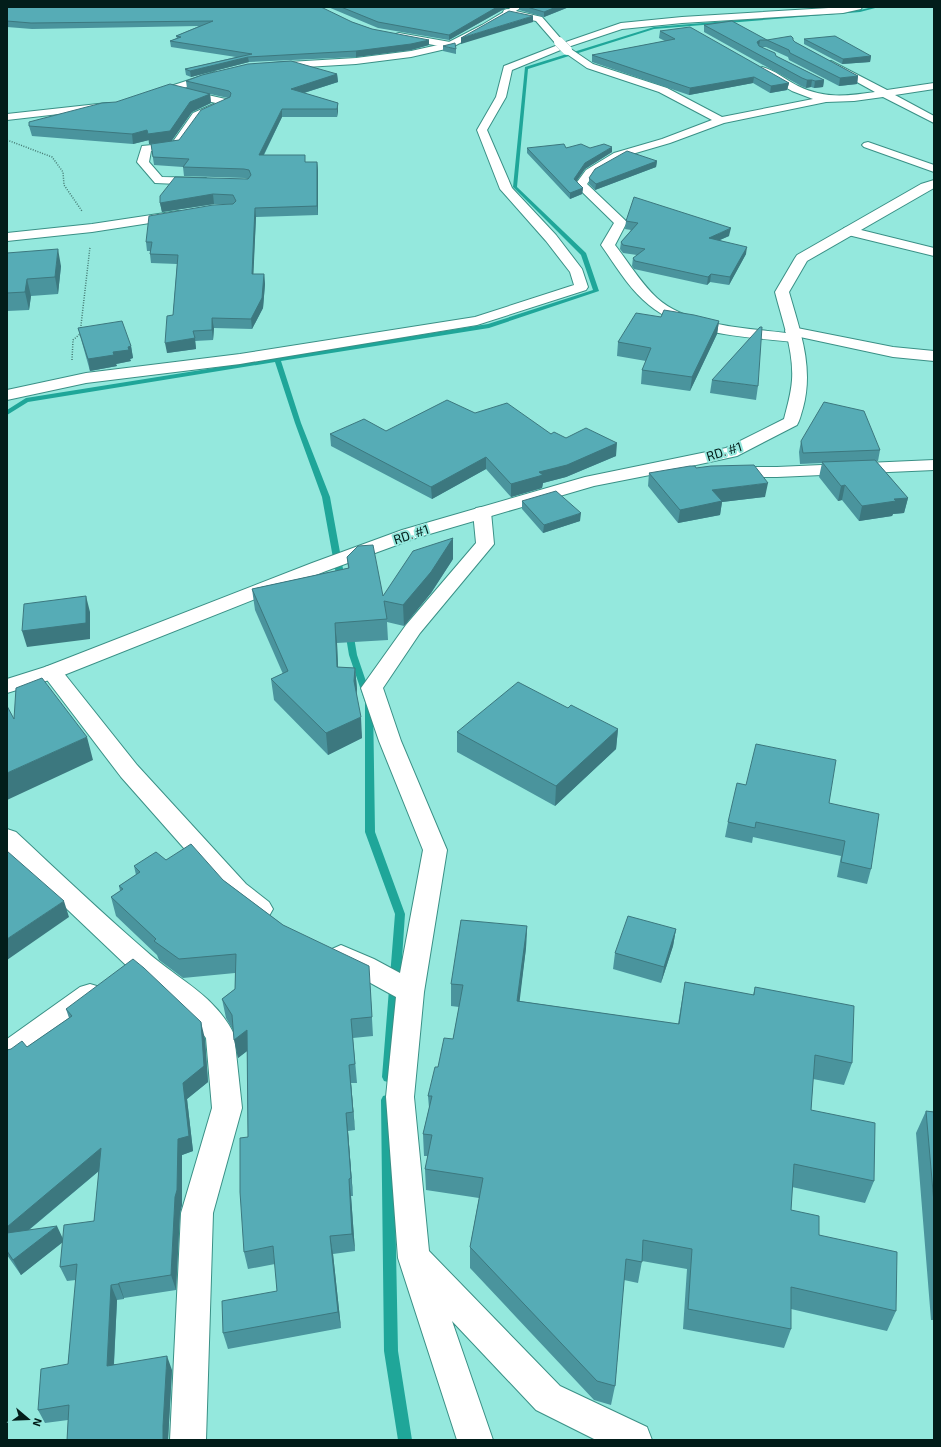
<svg xmlns="http://www.w3.org/2000/svg" width="941" height="1447" font-family="'Exo 2',sans-serif">
  <style>
    .lines { fill: none; stroke-linecap: round; stroke-linejoin: round }
    .stream { fill: #1fa699; fill-rule: evenodd }
    .street-casing { stroke: #3a9086; stroke-width: 2 }
    .secondary-casing { stroke: #3a9086; stroke-width: 2 }
    .path { stroke: #447972; stroke-width: 1.5; stroke-dasharray: 1 1.5; stroke-linecap: butt }
    .street { fill: #fff; fill-rule: evenodd }
    .secondary { fill: #fff; fill-rule: evenodd }
    .street-bridge-casing { stroke: #3a9086; stroke-width: 10; stroke-linecap: butt }
    .street-bridge { stroke: #fff; stroke-width: 10 }
    .wall { fill: #4a949d; fill-rule: evenodd }
    .shaded-wall { fill: #3c787f }
    .building { fill: #56acb6; stroke: #3c787f }
    .labels { text-anchor: middle; dominant-baseline: central; stroke-width: 4; stroke-linejoin: round; paint-order: stroke }
    .far-street-label { font-size: 13px; fill: #021d1a; stroke: #94e8dd }
  </style>
  <rect width="100%" height="100%" fill="#94e8dd"/>
  <g class="lines">
    <path class="stream" d="M873 7H879L860 12 654 29 528 69 517 187 586 253 599 291 489 328 281 361 301 423 330 497 345 580 344 582H341L337 580 322 497 295 423 275 362 28 402 7 415V410L26 398 488 324 593 290 581 255 513 187 525 67 654 27 860 10Z
      M349 628 353 631 357 655 373 702 375 832 405 914 394 1077 392 1081 388 1082 384 1081 382 1077 395 914 365 832V702L349 655 345 631Z
      M387 1095 391 1096 393 1100 398 1351 412 1440H398L384 1351 381 1100 383 1096Z"/>
    <defs>
      <path id="street" d="M845 7H862L861 9 843 13 682 23 622 29 568 47 593 64 667 88 722 117 813 99 792 91 759 72 757 70 762 67C775 70 786 80 798 86 824 99 847 96 875 92L828 66 826 64 828 62 831 61 887 90 934 83V89L895 95 934 116V123L883 97 854 101 826 102 724 123 670 143 622 157 594 174 587 184 627 222 615 245C629 263 640 282 657 298 688 326 746 328 786 333L785 331 787 328 792 327 893 347 934 351V361L893 357 800 337 798 341 793 342C748 337 685 335 649 305 629 289 616 266 601 245L614 223 575 185 586 170 614 153 662 139 712 120 659 92 587 68 564 52 563 49 512 70 506 97 487 130 512 188 556 235 582 269 588 287 586 290 477 325 240 364 86 383 7 400V390L86 373 240 354 475 317 574 285 570 272 546 241 500 189 477 130 496 97 504 66 558 45 556 44 536 21 504 14 503 12 504 10 507 9 542 17 562 40 563 43 621 23 682 17Z
        M399 33 450 42 455 45 450 48 396 38 394 36 396 34Z
        M181 89 230 100 231 102 230 104 201 117 179 148 151 151 149 162 162 177 206 178 208 181 206 184 202 185 155 183 137 162 142 146 172 143 193 113 216 103 177 94 176 92 177 90Z
        M868 142 934 165V172L864 147 862 145 864 143Z
        M178 211 182 212 184 215 182 218 92 232 7 241V233L92 224Z
        M849 227 934 248V256L844 234 843 231 844 228Z
        M934 460V470L777 477H730L724 476 721 472 724 468 730 467H777Z
        M482 507 488 508 491 512 494 544 420 633 383 688 401 741 447 850 424 992 414 1097 429 1251 560 1386 647 1427 652 1440H596L536 1410 452 1321 493 1440H457L398 1258 386 1097 396 997 356 975 332 963 328 956 332 949 341 945 374 959 400 973 423 850 379 741 361 688 406 625 476 543 473 512 476 508Z
        M52 665 59 667 137 765 246 884 269 902 273 909 269 916 260 919 251 916 228 898 121 777 41 672 45 667Z
        M7 829 16 832C59 872 102 913 146 951 177 979 214 994 234 1034L242 1108 213 1213 206 1440H170L181 1213 212 1108 206 1038 182 1008 129 968 7 852Z
        M90 984 100 987 104 995 100 1003 17 1064 7 1067V1039L80 987Z"/>
      <path id="secondary" d="M512 7H522L488 29 450 48 411 57 356 64 272 69 267 66 272 63 356 58 411 51 447 43 482 25Z
        M214 72 219 75 217 77 154 98H146L145 96 146 94Z
        M107 103 111 104 112 106 111 108 7 120V114Z
        M934 180V188L807 261 789 292C800 331 814 367 803 408 801 414 800 420 797 425L737 456 655 474 594 486 416 538 326 571 59 677 7 693V679L45 667 312 563 402 530 585 477 726 448 784 419C787 407 791 394 792 380 794 351 782 320 775 292L795 258 797 255 921 184Z"/>
    </defs>
    <use href="#street" class="street-casing"/>
    <use href="#secondary" class="secondary-casing"/>
    <path class="path" d="M7 140 52 157 63 172 64 185 82 211
      M72 360 73 340 80 334 90 247"/>
    <use href="#street" class="street"/>
    <use href="#secondary" class="secondary"/>
    <defs>
      <path id="street-bridge" d="M559 42 567 50"/>
    </defs>
    <use href="#street-bridge" class="street-bridge-casing"/>
    <use href="#street-bridge" class="street-bridge"/>
  </g>
  <path class="wall" d="M7 7 352 22 372 29 429 45 411 50 356 57 249 62 191 77 186 75 185 69 236 57 171 47 170 41 177 38 176 36 199 26 32 29 7 27Z
    M328 7H508L504 9 449 40 378 28Z
    M519 7H569L544 17 519 10Z
    M704 25 767 40H793L795 42 858 76 857 84 839 86 789 60 788 57 766 47H760L776 56 824 80 823 87 814 88 811 87 806 88 801 86 704 32Z
    M660 31 789 83 787 90 770 93 753 83 689 95 592 62V55L665 41 659 38Z
    M804 39 871 56 870 62 842 64 804 44Z
    M443 46 456 49V54L443 51Z
    M337 74 338 82 304 93 338 103V111L337 117H282L264 155 306 162H317L318 171V215L256 217 253 274H264L265 284 263 308 252 329 214 328 213 340 195 341 196 349 167 353 173 315 177 264 151 263 150 254V251H147L146 242 232 204H214L162 212 160 203 248 178H245L184 176 183 167 154 165 151 144 161 143 149 144V140L133 144 32 136 29 126 187 88 186 81ZM210 94 228 98 179 140 171 141 192 112 211 103Z
    M527 148H566L612 152 585 169 576 181 583 188 582 194 570 199 527 153Z
    M657 161 656 167 595 190 589 184V178Z
    M626 221 729 236 720 240 746 254 729 285 710 282 707 285 634 269 632 266 633 258 637 255 623 253 620 249 621 242 631 230 625 229Z
    M7 253 61 266 58 294 31 296 29 310 7 311Z
    M661 317 719 321 717 334 690 391 641 384 642 370 646 361 617 356 618 342Z
    M78 328 131 346 133 358 130 359 131 361 116 364 117 366 90 371 81 339Z
    M712 380 758 386 756 400 710 393Z
    M475 413 566 438 616 456 566 477 543 483 542 488 511 497 486 469 432 499 331 446 330 434 386 431Z
    M801 441 880 450 878 461H876L908 498 904 513 893 514 892 516 859 521 842 500 838 501 819 477 822 463 800 464 799 452Z
    M696 468 765 497 722 502 720 515 678 523 648 486 649 473Z
    M522 501 580 521 543 533 522 509Z
    M347 557 383 596 453 559 431 593 404 626 387 622 388 640 337 643 338 667 355 668 357 689 356 693 362 738 328 755 274 700 271 679 283 674 255 610 252 589 348 568Z
    M568 708 618 729 616 749 555 806 457 752V732Z
    M829 803 871 869 867 884 837 877 841 856 753 837 752 843 725 837 728 822Z
    M166 860 223 880 283 925 370 984 373 1036 353 1038 357 1083H351L355 1130 348 1131 353 1196H351L355 1251 333 1254 341 1328 228 1349 223 1333 277 1291 275 1264 248 1269 244 1252 248 1137 247 1051 238 1058 233 1030 226 1018 222 999 235 989V973L183 978 159 960 157 955 116 916 111 897 120 891 119 886 136 875 134 866Z
    M527 926 526 948 519 1001 678 1024 685 982 753 995 755 987 852 1063 844 1085 813 1079 811 1110 874 1181 865 1203 792 1187 791 1210 819 1235 896 1311 887 1331 791 1309V1329L784 1348 683 1329 687 1269 642 1261 638 1283 624 1280 615 1386 611 1405 594 1400 470 1268V1247L479 1198 426 1190 425 1169 428 1156H424L423 1134 429 1108 428 1096 438 1067 453 1039 459 1007 451 1006V984Z
    M676 929 673 946 661 983 613 969 615 953Z
    M66 1009 205 1039 208 1082 187 1099 193 1151 182 1155V1205L180 1213 176 1290 124 1298V1299L117 1300 114 1364 172 1370 168 1440H67L68 1420 45 1423 38 1410 68 1364 76 1280 67 1281 60 1267 63 1242 21 1275 7 1255V1050L27 1047 69 1018ZM99 1171 94 1221 63 1238 29 1230Z
    M926 1111 934 1112V1320H931L916 1133Z"/>
  <path class="shaded-wall" d="M497 7H508L504 9 449 40V35Z
    M556 7H569L544 17V12Z
    M533 16V22L461 44V38Z
    M429 40V45L411 50 356 57V51Z
    M760 40 759 46 757 42Z
    M871 56 870 62 842 64 843 59Z
    M248 57 249 62 191 77 190 71Z
    M337 74 338 82 291 97V89Z
    M858 76 857 84 839 86 840 78Z
    M754 77 753 83 689 95 690 88Z
    M807 80H812L811 87 806 88Z
    M824 80 823 87 814 88 815 81Z
    M789 83 787 90 770 93 771 86Z
    M210 94 211 103 192 112 171 142 149 144 148 134 190 102Z
    M338 103V111L337 117V109Z
    M282 109V117L259 164V155Z
    M147 130 149 140 133 144 132 134Z
    M612 147V152L585 169 574 185V179L585 163Z
    M657 161 656 167 595 190 596 184Z
    M317 162 318 171V215L317 206Z
    M583 188 582 194 570 199V193Z
    M213 194 214 204 162 212 160 203Z
    M255 208 256 217 253 284 252 274Z
    M731 228 729 236 708 245 709 238Z
    M747 247 746 254 729 285 730 277Z
    M58 249 61 266 58 294 55 277Z
    M264 274 265 284 263 308 252 329 251 319Z
    M711 274 710 282 707 285 708 277Z
    M27 279 31 296 29 310 25 292Z
    M212 318 214 328 213 340 212 330Z
    M719 321 717 334 690 391 692 377Z
    M195 338 196 349 167 353 165 343Z
    M131 346 133 358 130 359 131 361 116 364 117 366 90 371 88 359Z
    M617 443 616 456 566 477 543 483 542 488 511 497V484L539 472Z
    M486 457V469L432 499 431 487Z
    M768 483 765 497 722 502 720 515 678 523 680 510 712 490Z
    M845 485 842 500 838 501 841 486Z
    M908 498 904 513 893 514 892 516 859 521 862 506 894 499Z
    M581 513 580 521 543 533 544 525Z
    M453 538V559L431 593 404 626 403 605Z
    M86 596 90 612V639L27 647 22 631Z
    M335 623 337 643 339 688 337 667Z
    M355 668 357 689 356 702 354 681Z
    M361 717 362 738 328 755 326 733Z
    M618 729 616 749 555 806 556 786Z
    M87 737 93 760 7 800V773Z
    M64 901 69 917 7 960V939Z
    M527 926 526 948 517 1023V1001Z
    M676 929 673 946 661 983 664 967Z
    M201 1022 205 1039 208 1082 187 1099 193 1151 182 1155V1205L180 1213 176 1290 171 1275 178 1139 183 1083Z
    M247 1030 251 1048 238 1058 234 1040Z
    M349 1065 351 1083 355 1130 353 1112Z
    M346 1113 348 1131 353 1196 351 1178Z
    M101 1148 107 1164 7 1248V1227Z
    M349 1179 351 1196 355 1251 352 1234Z
    M57 1226 64 1241 21 1275 13 1260Z
    M330 1236 333 1254 341 1328 338 1312Z
    M119 1283 124 1298V1299L118 1284Z
    M111 1285 117 1300 113 1380 107 1366Z
    M167 1356 172 1370 168 1440H163V1426Z"/>
  <path class="building" d="M7 7H321L352 22 372 29 429 40 411 44 356 51 248 57 190 71 185 69 252 54 170 41 181 37 176 36 213 21 31 23 7 21Z
    M341 7H497L449 35 378 22Z
    M527 7H556L544 12Z
    M509 11 533 16 461 38Z
    M732 21 767 40 791 36 793 38V40L795 42 858 76 840 78 790 53 789 50 767 40H760L757 42 759 46 775 53 776 56 824 80 815 81 812 80H807L802 78 704 25Z
    M690 27 789 83 771 86 754 77 690 88 592 55 675 39 660 31Z
    M835 36 871 56 843 59 804 39Z
    M455 43 456 49 443 46Z
    M291 61 337 74 291 89 338 103 337 109H282L259 155H305V162H317V206L255 208 252 274H264L262 298 251 319 212 318V330L193 331 195 338 165 343 167 316 173 315 178 255 150 254 152 242H146L149 216 213 205 233 204 236 201 233 195 213 194 160 203V196L175 177 248 179 251 175 249 170 244 169 183 167 189 159 153 157 151 144 179 140 201 110 230 97 231 93 229 91 186 81 202 75 248 64Z
    M170 84 210 94 190 102 170 131 148 134 147 130 132 134 29 126V122L102 103 116 102Z
    M564 144 566 148 581 144 590 148 604 144 612 147 585 163 574 179 583 188 570 193 527 148Z
    M627 151 657 161 596 184 589 178 595 169Z
    M634 197 731 228 709 238 747 247 730 277 711 274 708 277 635 261 633 258 645 249 623 245 621 242 638 223 626 221Z
    M58 249 55 277 27 279 25 292 7 293V253Z
    M664 310 694 315 719 321 692 377 642 370 651 348 618 342 636 313 661 317Z
    M122 321 131 346 128 347 129 350 113 352 114 355 88 359 78 328Z
    M760 327H762L758 386 712 380Z
    M447 400 475 413 507 403 551 434 554 432 566 438 586 428 617 443 567 465 539 472 543 475 511 484 486 457 431 487 330 434 364 419 386 431Z
    M824 402 864 411 880 450 803 453 801 441Z
    M875 460 908 498 894 499 896 501 862 506 845 485 841 486 822 462Z
    M754 465 768 483 712 490 722 501 680 510 649 473 690 466H695L696 468 711 466Z
    M556 491 581 513 544 525 522 501Z
    M453 538 431 572 403 605 384 601 387 619 335 623 337 667 355 668 354 681 361 717 326 733 271 679 288 671 252 589 349 568 347 557 358 546 373 545 383 596 413 551Z
    M86 596V623L22 631 24 604Z
    M42 678 87 737 7 773V706L14 719 16 688Z
    M518 682 568 708 571 705 618 729 556 786 457 732Z
    M756 744 836 760 829 803 879 814 871 869 841 862 845 841 756 822 755 828 728 822 737 783 746 785Z
    M191 844 223 880 283 925 369 966 372 1017 351 1019 355 1064 349 1065 353 1112 346 1113 351 1178 349 1179 352 1234 330 1236 338 1312 223 1333 222 1301 277 1291 273 1246 244 1252 240 1192V1138L248 1137 247 1030 234 1040 232 1015 222 999 235 989 236 954 179 959 154 941 156 939 111 897 123 889 119 886 140 872 134 866 156 852 166 860Z
    M7 851 64 901 7 939Z
    M628 916 676 929 664 967 615 953Z
    M461 920 527 926 517 1001 679 1024 685 982 754 995 755 987 854 1006 852 1063 815 1055 811 1110 875 1123 874 1181 794 1164 791 1210 819 1216V1235L897 1252 896 1311 791 1287V1329L688 1309 692 1249 643 1240 642 1262 626 1259 615 1386 597 1381 470 1247 483 1178 425 1169 432 1135 423 1134 432 1096H428L435 1067H438L444 1038 453 1039 463 985 451 984Z
    M133 959 144 968 201 1022 204 1066 183 1083 189 1136 178 1139 177 1190 175 1197 171 1275 119 1283 118 1284 111 1285 107 1366 167 1356 163 1426V1440H67L69 1405 38 1410 41 1369 68 1364 77 1264 60 1267 64 1225 94 1221 101 1148 7 1227V1062L8 1061 7 1060V1050L11 1049 22 1041 27 1047 72 1016 66 1009Z
    M926 1111 934 1112V1203Z
    M57 1226 13 1260 7 1251V1233Z"/>
  <g class="labels">
    <g class="far-street-label">
      <text transform="translate(724 451) rotate(-17)">RD. #1</text>
      <text transform="translate(411 534) rotate(-18)">RD. #1</text>
    </g>
  </g>
  <rect width="941" height="1447" fill="none" stroke="#021d1a" stroke-width="16"/>
  <g transform="translate(28 1419) rotate(109)" stroke="#94e8dd" stroke-width="3" paint-order="stroke">
  <path d="M0-3L7 15L0 10L-7 15Z" fill="#021d1a"/>
  <text y="-6" font-size="11" font-weight="bold" text-anchor="middle" fill="#021d1a">N</text>
  </g>
</svg>
